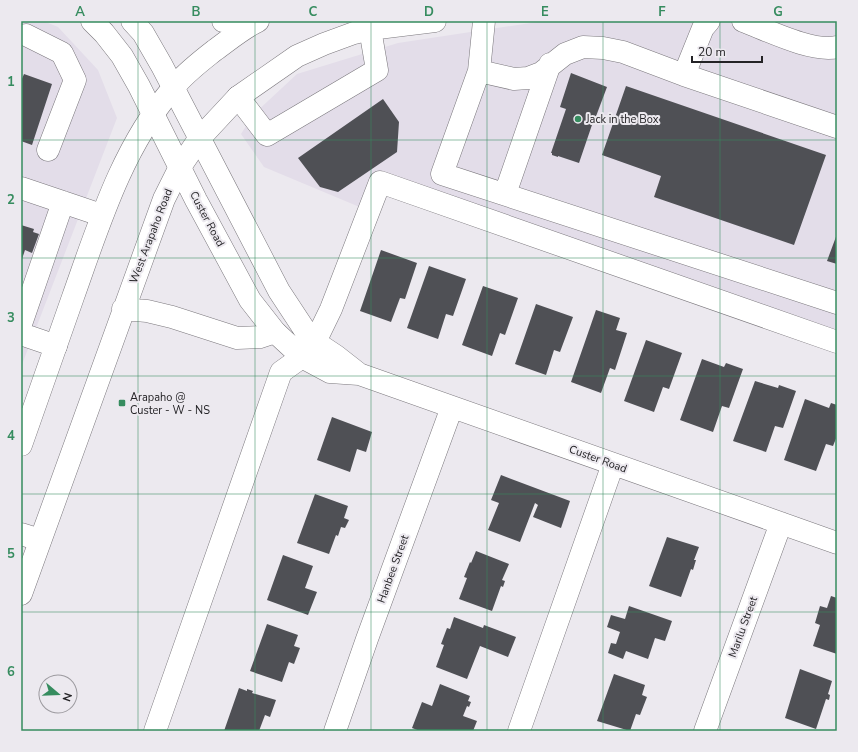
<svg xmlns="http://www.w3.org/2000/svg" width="858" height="752" font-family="'Nunito Sans',sans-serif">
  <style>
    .built { fill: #e3dde9 }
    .building { fill: #4f5055 }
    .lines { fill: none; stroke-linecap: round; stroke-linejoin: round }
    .minor-casing { stroke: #7b787d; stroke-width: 23 }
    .major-casing { stroke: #7b787d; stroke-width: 23 }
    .minor { stroke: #fff; stroke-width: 22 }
    .major { stroke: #fff; stroke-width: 22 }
    .grid { fill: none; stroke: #368c5f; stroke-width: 1; stroke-opacity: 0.55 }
    .poi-dot { fill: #368c5f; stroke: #ece9ef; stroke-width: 1.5 }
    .labels { text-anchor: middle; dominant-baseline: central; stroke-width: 4; stroke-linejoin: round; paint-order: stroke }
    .poi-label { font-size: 11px; fill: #242326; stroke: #ece9ef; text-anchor: start }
    .street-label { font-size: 11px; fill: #242326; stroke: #ece9ef }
    .neatline { fill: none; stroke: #368c5f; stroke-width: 1.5 }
    .grid-label { font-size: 13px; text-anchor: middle; font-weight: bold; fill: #368c5f }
  </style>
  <rect width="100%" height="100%" fill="#ece9ef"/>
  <path class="built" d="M21 21H43L58 27 98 70 117 118 21 367Z
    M544 21H837V334L401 181 362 208 264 167 241 134 253 115 297 74 398 43Z"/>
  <path class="building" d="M571 73 607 87 595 119H594L579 163 558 156V157L552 155V153H551L566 109 560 107Z
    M24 74 52 84 32 145 21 141V81Z
    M626 86 826 155 794 245 654 197 661 176 602 155Z
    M383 99 399 122 397 152 338 192 320 187 298 158Z
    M21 225 34 229 33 232 39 234 32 253 25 250 21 262Z
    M837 234V264L827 261Z
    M381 250 417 263 405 299 400 298 391 322 360 311Z
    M429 266 466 279 453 316 446 314 438 339 407 328Z
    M483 286 518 298 505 335 500 333 492 356 462 345Z
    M536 304 573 317 560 352 554 350 546 375 515 364Z
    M596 310 620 318 616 330 627 333 615 370 610 368 601 393 571 382Z
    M646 340 682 353 669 389 663 387 654 412 624 401Z
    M702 359 724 367 726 363 743 369 729 408 722 406 713 432 680 420Z
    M755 381 778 388 779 385 796 391 783 428 775 426 766 452 733 441Z
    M805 399 829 408 831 403 837 405V436L833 446 826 444 816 471 784 460Z
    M332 417 372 432 366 452 357 449 350 472 317 460Z
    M501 475 570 501 561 528 533 517 538 505 535 503 520 542 488 530 499 503 491 500Z
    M315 494 348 506 344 518 349 520 345 528 341 527 338 536 336 535 329 554 297 543Z
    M667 537 699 547 694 560H696L693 570 691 569 681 597 649 586Z
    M476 551 509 564 502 580 505 581 503 587 501 586 492 611 459 599 467 578 464 577 470 562 471 563Z
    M283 555 313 566 305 588 317 592 308 615 267 600Z
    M831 596 837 598V654L813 646 820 625 815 623 820 606 827 608Z
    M629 606 672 621 665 641 655 638 648 659 626 651 623 659 608 653 611 643 616 644 620 632 607 627 611 615 625 619Z
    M454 617 483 628 484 625 516 637 508 657 480 646 467 679 436 667 444 645 441 644 447 628 450 629Z
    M267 624 298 635 294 646 300 648 294 664 289 662 282 682 250 671Z
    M800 669 832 681 828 694 830 695 829 700 826 699 816 729 785 718Z
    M614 674 645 685 642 695 647 697 640 715 636 714 630 731 597 721Z
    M440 684 470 696 468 701 471 702 469 707 467 706 463 716 477 721 473 731H420L412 728 422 702 432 706Z
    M239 688 247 691V689L253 691 252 693 276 700 270 717 265 715 259 731H224Z"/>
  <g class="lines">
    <defs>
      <path id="minor" d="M92 21 104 33 122 56 139 86 196 200 250 300 275 332 302 357 330 372 359 374 837 543
        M132 21 143 33 162 66 279 291 306 332 315 342 336 356 359 374
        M484 21 479 71 442 174 837 303
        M743 21C767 30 813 53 837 47
        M26 35 62 53 75 80 48 150
        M479 71 514 79 528 78 541 73 565 54 583 47 603 48 623 52 684 75 837 127
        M684 75 703 28 709 21
        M238 97 267 135 377 70 370 29
        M21 188 101 215
        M505 194 550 64
        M21 324 63 202
        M21 334 56 346
        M315 342 331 309 380 182 837 342
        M21 534 40 540
        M155 731 281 372 302 357
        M335 731 367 639 452 407
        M519 731 613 464
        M705 731 781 523"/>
      <path id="major" d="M223 21 252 24
        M123 309 147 311 172 317 237 338 260 337 275 332
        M21 445C38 396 56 346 73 297 99 224 122 148 173 88 185 73 200 62 215 50 229 40 243 28 258 21
        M21 594 164 199 180 167 199 139 211 126 238 97 297 56 324 44 354 33 370 29 435 21"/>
    </defs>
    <use href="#minor" class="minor-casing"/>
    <use href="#major" class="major-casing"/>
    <use href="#minor" class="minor"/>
    <use href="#major" class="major"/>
  </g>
  <path class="grid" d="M138 21V731M255 21V731M371 21V731M487 21V731M603 21V731M720 21V731M21 140H837M21 258H837M21 376H837M21 494H837M21 612H837"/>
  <g class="poi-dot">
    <circle cx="578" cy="119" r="4"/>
    <rect x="118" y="399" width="8" height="8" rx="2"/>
  </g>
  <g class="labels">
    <g class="poi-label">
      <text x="586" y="119">Jack in the Box</text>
      <text x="130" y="397">Arapaho @<tspan x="130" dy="13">Custer - W - NS</tspan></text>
    </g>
    <g class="street-label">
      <text transform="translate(207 219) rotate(62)">Custer Road</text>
      <text transform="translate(151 236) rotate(-69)">West Arapaho Road</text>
      <text transform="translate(598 459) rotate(20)">Custer Road</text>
      <text transform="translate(393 569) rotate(-70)">Hanbee Street</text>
      <text transform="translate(743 627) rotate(-70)">Marilu Street</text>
    </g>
  </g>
  <rect width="858" height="752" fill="none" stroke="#ece9ef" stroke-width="44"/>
  <g transform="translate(58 694) rotate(109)"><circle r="19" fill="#ece9ef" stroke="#9c9a9f"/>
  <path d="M0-3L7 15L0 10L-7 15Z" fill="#368c5f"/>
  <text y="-6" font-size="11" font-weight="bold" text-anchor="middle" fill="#242326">N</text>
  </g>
  <path d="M692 56v6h70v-6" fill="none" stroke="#242326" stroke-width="2"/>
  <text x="698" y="56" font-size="12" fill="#242326" stroke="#ece9ef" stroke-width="3" paint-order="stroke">20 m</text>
  <rect x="22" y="22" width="814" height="708" class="neatline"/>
  <g class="grid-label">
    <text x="80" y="16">A</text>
    <text x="196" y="16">B</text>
    <text x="313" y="16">C</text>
    <text x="429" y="16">D</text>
    <text x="545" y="16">E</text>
    <text x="662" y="16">F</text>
    <text x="778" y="16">G</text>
    <text x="11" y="86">1</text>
    <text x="11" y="204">2</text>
    <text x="11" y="322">3</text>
    <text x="11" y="440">4</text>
    <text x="11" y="558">5</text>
    <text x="11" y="676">6</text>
  </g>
</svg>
